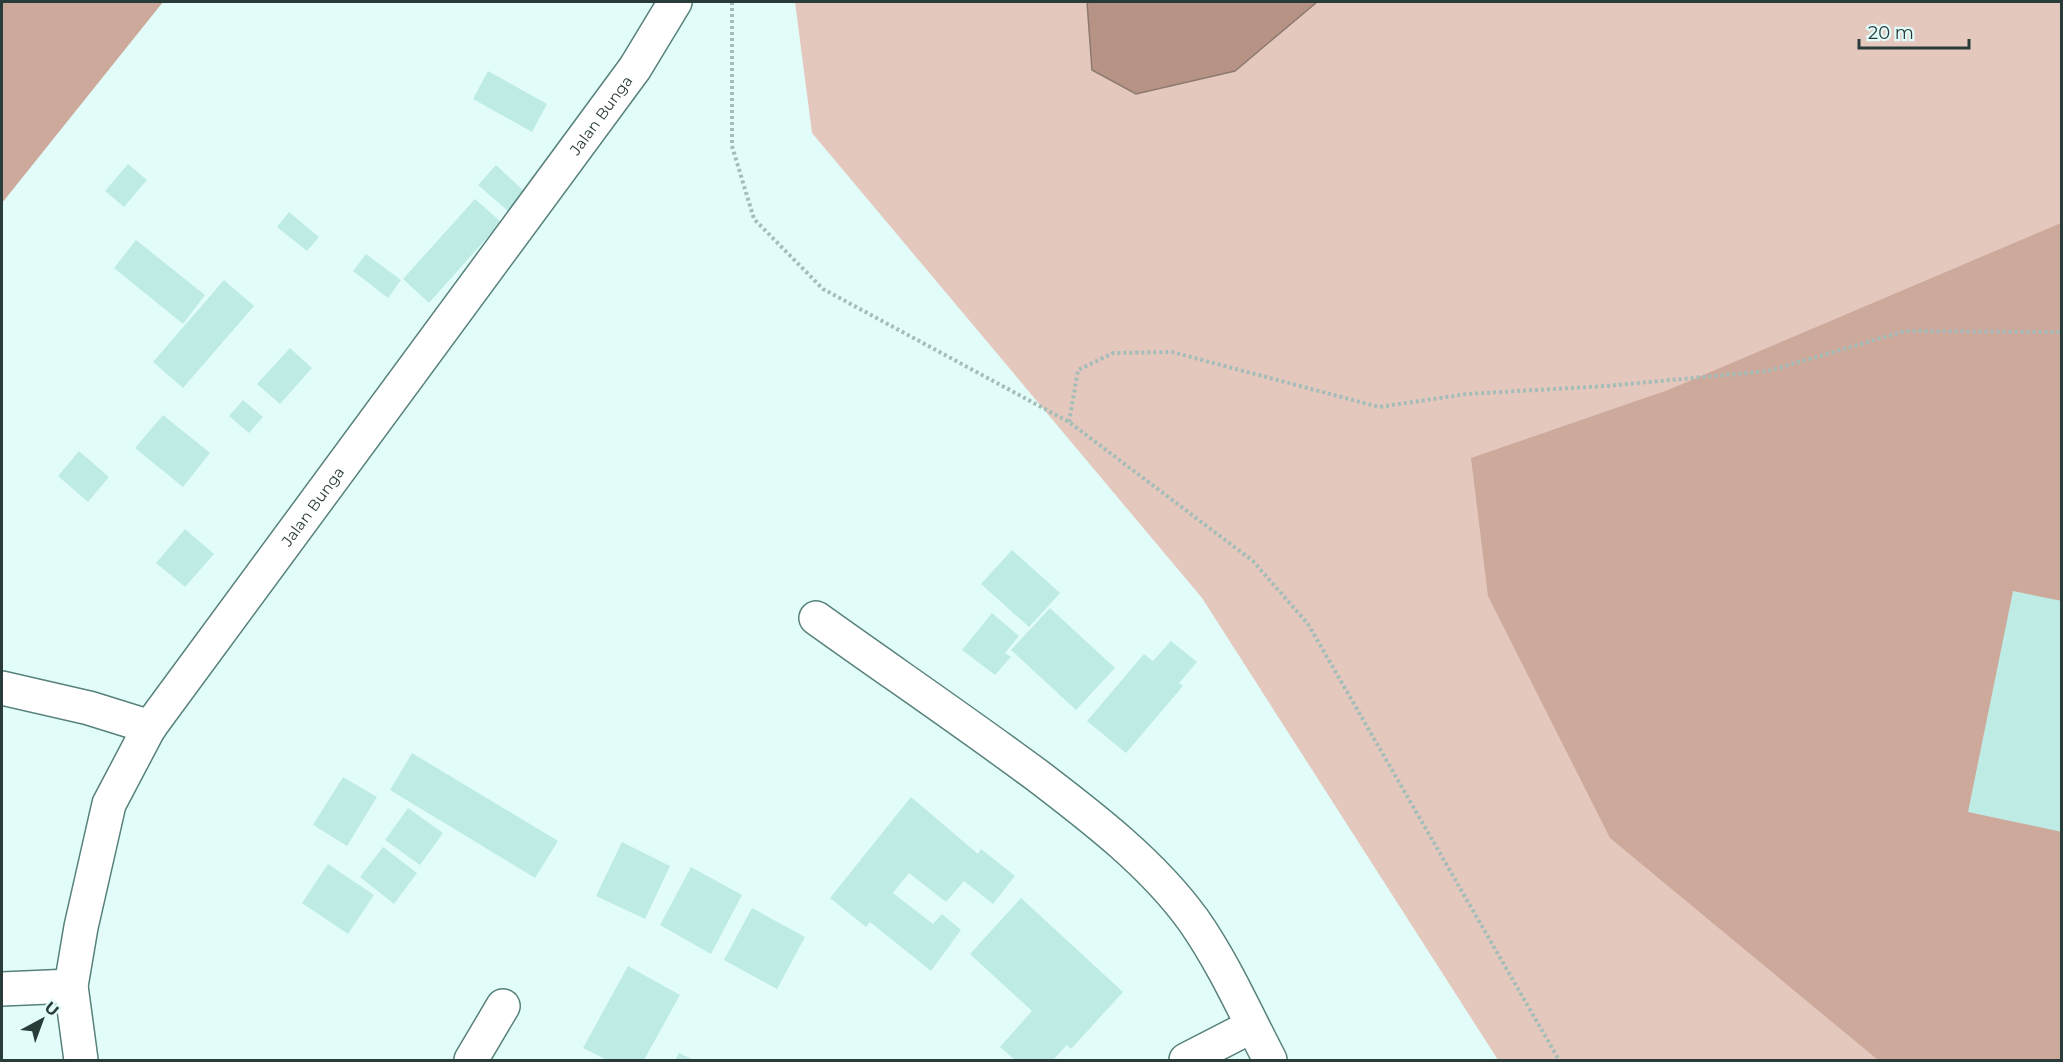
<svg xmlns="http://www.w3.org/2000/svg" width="2063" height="1062" font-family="Montserrat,sans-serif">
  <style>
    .green { fill: #e4c8be }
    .forest { fill: #cda99b }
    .water { fill: #b79386; stroke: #8d796f; stroke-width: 1.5 }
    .building { fill: #bfebe5 }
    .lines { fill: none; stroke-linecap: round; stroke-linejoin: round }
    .minor-casing { stroke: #57817b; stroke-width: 36 }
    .path { stroke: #a5bdb9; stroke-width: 4; stroke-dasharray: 3 3; stroke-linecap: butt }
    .minor { stroke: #fff; stroke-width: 33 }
    .labels { text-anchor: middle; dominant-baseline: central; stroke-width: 4.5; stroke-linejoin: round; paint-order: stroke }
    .street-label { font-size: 15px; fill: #2a3c39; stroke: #e2fdf9 }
  </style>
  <rect width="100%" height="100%" fill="#e2fdf9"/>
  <path class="green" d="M795 2H2061V1060H1498L1202 598 812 133Z"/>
  <path class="forest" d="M2 2H163L2 203Z
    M2061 223V1060H1878L1610 838 1488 596 1471 458 1668 390Z"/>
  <path class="water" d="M1087 2H1317L1235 71 1136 94 1092 70Z"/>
  <path class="building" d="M488 71 547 104 532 132 473 99Z
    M128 164 147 180 124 207 105 191Z
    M496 165 525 192 508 211 478 185Z
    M475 199 501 222 429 303 403 279Z
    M289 212 319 237 307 251 277 227Z
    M136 240 205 295 183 324 114 268Z
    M366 254 401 280 388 298 353 271Z
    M224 280 254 306 183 388 153 362Z
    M290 348 312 368 280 404 257 384Z
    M243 400 263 417 249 433 229 416Z
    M163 415 210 453 183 487 135 448Z
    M79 451 109 477 88 502 58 476Z
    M185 529 214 554 185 587 156 563Z
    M1012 550 1060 593 1029 627 981 584Z
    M2013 591 2062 601V832L1968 812Z
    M1050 608 1115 668 1076 710 1011 650Z
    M992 613 1019 636 1005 653 1011 657 995 675 962 650Z
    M1171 641 1197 662 1179 683 1183 686 1126 753 1087 721 1144 654 1153 661Z
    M412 753 558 841 535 878 390 790Z
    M343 777 377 797 347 846 313 825Z
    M911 797 978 854 981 849 1015 876 993 904 964 881 946 902 909 873 893 893 933 924 942 914 961 930 931 971 870 922 866 927 830 898Z
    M408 808 443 833 420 865 385 840Z
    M622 842 670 866 645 919 596 896Z
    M383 847 417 873 394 904 360 877Z
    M328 864 374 895 348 934 302 903Z
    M691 867 742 895 711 954 660 925Z
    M1021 898 1123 992 1071 1049 1067 1045 1053 1060H1015L1000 1047 1032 1011 970 954Z
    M752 908 805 937 777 989 724 960Z
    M628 966 680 995 644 1060H607L583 1048Z
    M679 1053 694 1060H675Z"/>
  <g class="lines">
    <defs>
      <g id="minor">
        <path d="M816 618C890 671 965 722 1038 776 1093 818 1153 864 1194 921 1224 964 1246 1014 1270 1060"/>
        <path d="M2 688 89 708 150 727"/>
        <path d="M2 989 71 986"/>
        <path id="s1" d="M81 1060 71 986 81 927 109 804 149 728 635 68 675 2"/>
        <path d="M471 1060 503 1006"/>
        <path d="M1186 1060 1252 1026"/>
      </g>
    </defs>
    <use href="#minor" class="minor-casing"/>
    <path class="path" d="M732 2V146L754 219 823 289 1069 422 1253 561 1308 624 1559 1060
      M1069 422 1078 370 1113 353 1172 352 1379 407 1467 394 1606 386 1768 371 1905 331 2062 332"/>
    <use href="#minor" class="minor"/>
  </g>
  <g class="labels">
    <g class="street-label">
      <text stroke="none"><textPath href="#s1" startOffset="1108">Jalan Bunga</textPath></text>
      <text stroke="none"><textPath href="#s1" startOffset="622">Jalan Bunga</textPath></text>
    </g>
  </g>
  <rect width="2063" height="1062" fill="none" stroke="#2a3c39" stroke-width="6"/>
  <g transform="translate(42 1020) rotate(41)" stroke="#e2fdf9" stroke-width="4.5" paint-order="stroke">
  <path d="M0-4.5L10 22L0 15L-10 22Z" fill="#2a3c39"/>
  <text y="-9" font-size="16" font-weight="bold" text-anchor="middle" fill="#2a3c39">U</text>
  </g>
  <path d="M1859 39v9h110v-9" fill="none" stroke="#2a3c39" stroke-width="3"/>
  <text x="1868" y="39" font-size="18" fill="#2a3c39" stroke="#e2fdf9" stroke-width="4.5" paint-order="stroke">20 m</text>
</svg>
